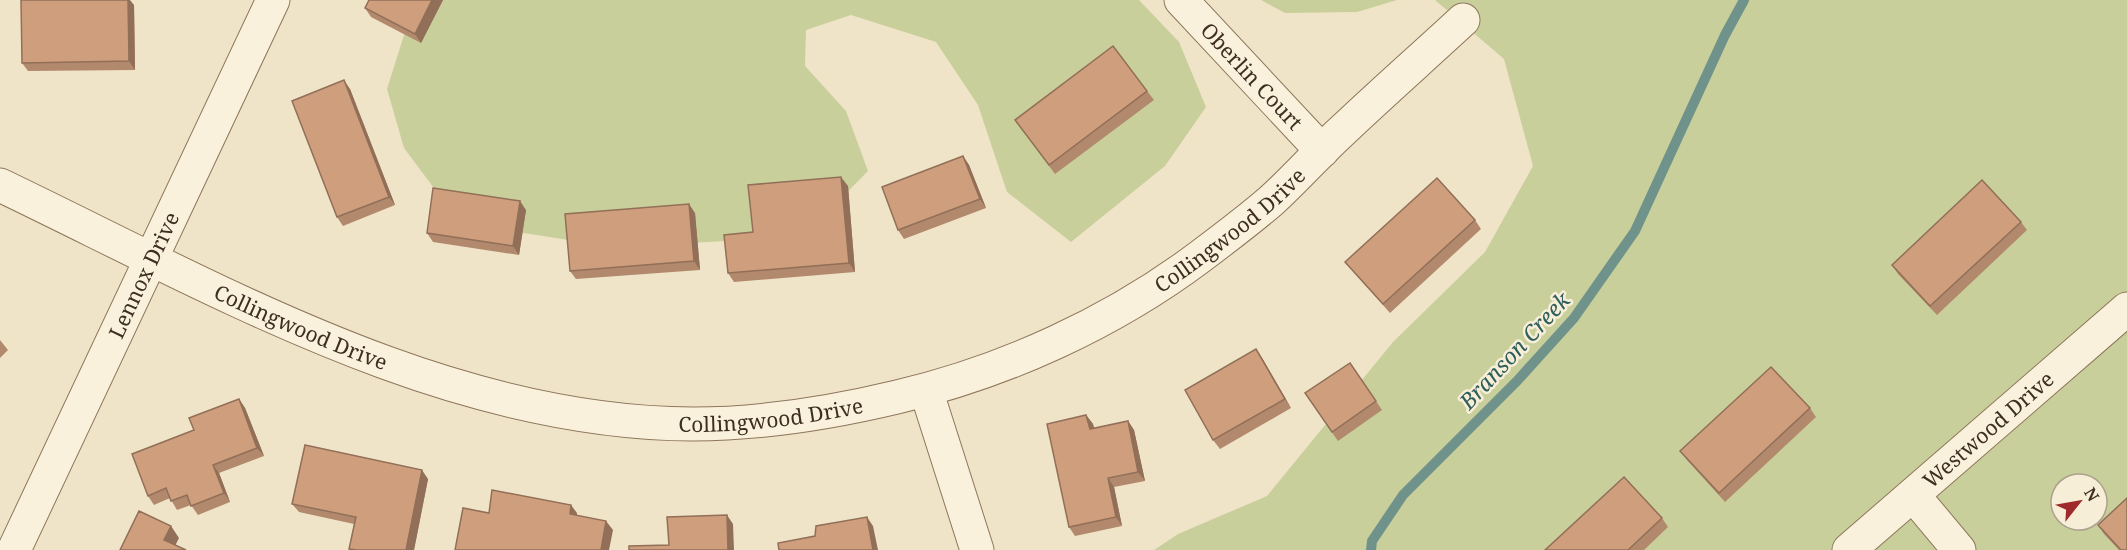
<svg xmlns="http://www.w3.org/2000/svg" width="2127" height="550" font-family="'Noto Serif',serif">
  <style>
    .green { fill: #c9cf9b; fill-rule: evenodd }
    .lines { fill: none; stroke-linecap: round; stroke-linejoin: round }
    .stream { stroke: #6f938a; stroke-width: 10 }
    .street-casing { stroke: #8d765c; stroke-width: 35 }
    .street { stroke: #faf1dc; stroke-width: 33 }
    .wall { fill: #b2896c }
    .shaded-wall { fill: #916f58 }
    .building { fill: #cf9f7d; stroke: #916f58; stroke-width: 1.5 }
    .labels { text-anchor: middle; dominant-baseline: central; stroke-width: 5; stroke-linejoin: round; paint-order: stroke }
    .street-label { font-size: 21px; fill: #3d2e20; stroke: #f7eed8 }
    .water-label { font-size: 22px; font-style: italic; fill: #2f5d5a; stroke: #f7eed8 }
  </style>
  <rect width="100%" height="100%" fill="#f0e4c8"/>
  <path class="green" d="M415 0H1139L1179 42 1206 107 1165 166 1071 242 1007 192 978 105 936 42 851 15 806 30 805 66 846 111 868 171 803 237 613 247 460 223 404 148 387 89Z
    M1261 0H1397L1357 12 1285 13Z
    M1435 0H2127V550H1154L1178 534 1267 496 1393 342 1485 252 1533 166 1504 59ZM2061 484H2097V520H2061Z"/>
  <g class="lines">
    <path class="stream" d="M1371 550 1372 541 1403 495 1517 381 1574 318 1635 231 1725 35 1744 0"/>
    <defs>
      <g id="street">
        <path id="s1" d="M1181 0 1322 151"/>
        <path id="s2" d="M0 185C217 289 446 423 693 424 762 424 830 413 897 397 1004 372 1112 323 1201 256 1225 238 1249 220 1272 200 1296 178 1318 153 1342 131 1382 93 1423 57 1463 20"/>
        <path d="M926 390 977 550"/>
        <path d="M1913 495 1959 550"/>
        <path id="s3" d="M14 550 273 0"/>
        <path id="s4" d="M1849 550 2127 309"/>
      </g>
    </defs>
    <use href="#street" class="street-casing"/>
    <use href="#street" class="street"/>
  </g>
  <path class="wall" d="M369 0H443L421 43 371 17 365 8Z
    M134 5 135 70 28 71 22 63Z
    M1113 46 1154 100 1055 174 1015 120Z
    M350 89 395 205 343 226 337 217Z
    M963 156 969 165 986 208 904 239 898 230Z
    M848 186 855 272 734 282 728 273 753 232Z
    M526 210 519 255 433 242 427 233Z
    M695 213 700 270 576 279 570 271Z
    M1475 220 1481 229 1390 313 1352 270 1345 262Z
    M2021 222 2027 230 1937 315 1898 274 1892 265Z
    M0 340 8 350 0 358Z
    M1262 358 1291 408 1220 449 1213 440Z
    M1350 363 1382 410 1338 441 1305 393Z
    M239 399 245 408 264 456 219 473 230 502 198 515 191 505 177 510 170 498 154 505 148 496 194 430Z
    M1810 408 1816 417 1725 502 1687 460 1680 451Z
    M1086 415 1093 424 1094 428 1128 421 1134 430 1145 481 1114 487 1122 526 1075 536 1069 527Z
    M428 479 414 550H350L349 549 354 524 299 512 292 504Z
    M1662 518 1668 527 1644 550H1545Z
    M2098 525 2127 550H2119L2104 534Z"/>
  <path class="shaded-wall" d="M128 0H130L134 5 135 70 129 61Z
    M432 0H443L421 43 415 34Z
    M344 80 350 89 395 205 389 197Z
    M963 156 969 165 986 208 980 199Z
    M841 177 848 186 855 272 849 263Z
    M520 201 526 210 519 255 513 246Z
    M689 204 695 213 700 270 694 261Z
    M1256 349 1262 358 1291 408 1285 399Z
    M239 399 245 408 264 456 257 448Z
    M1086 415 1093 424 1096 438 1090 429Z
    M1128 421 1134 430 1145 481 1138 472Z
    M213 465 219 473 230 502 224 493Z
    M422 470 428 479 414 550H406Z
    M1108 478 1114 487 1122 526 1116 517Z
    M571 505 577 513 576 523 570 514Z
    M727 515 733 524 734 550H728Z
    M867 517 873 526 878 550H873Z
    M606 521 613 530 609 550H601Z
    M171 526 179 538 173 550 164 540Z"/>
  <path class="building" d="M21 0H128L129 61 22 63Z
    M369 0H432L415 34 365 8Z
    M1113 46 1147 91 1049 165 1015 120Z
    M344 80 389 197 337 217 292 101Z
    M963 156 980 199 898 230 882 187Z
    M841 177 849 263 728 273 724 235 753 232 748 185Z
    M1437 178 1475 220 1383 304 1345 262Z
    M1982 180 2021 222 1930 306 1892 265Z
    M433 188 520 201 513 246 427 233Z
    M689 204 694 261 570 271 565 214Z
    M1256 349 1285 399 1213 440 1185 390Z
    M1350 363 1376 401 1332 432 1305 393Z
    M1771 367 1810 408 1719 493 1680 451Z
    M239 399 257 448 213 465 224 493 191 506 187 495 171 501 166 488 148 496 132 454 194 430 189 418Z
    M1086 415 1090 429 1128 421 1138 472 1108 478 1116 517 1069 527 1047 424Z
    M305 445 422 470 406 550H357L349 549 356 517 292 504Z
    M1624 477 1662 518 1628 550H1545Z
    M492 490 571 505 570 514 606 521 601 550H455L463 508 489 513Z
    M2127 498V550H2121L2098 525Z
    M139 511 171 526 164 540 186 550H120Z
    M727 515 728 550H629V546L669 545 667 517Z
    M867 517 873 550H779L778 543 815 536 816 526Z"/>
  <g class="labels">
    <g class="street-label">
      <text stroke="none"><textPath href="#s1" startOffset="104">Oberlin Court</textPath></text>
      <text stroke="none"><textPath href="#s2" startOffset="1322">Collingwood Drive</textPath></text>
      <text stroke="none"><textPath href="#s3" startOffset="304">Lennox Drive</textPath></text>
      <text stroke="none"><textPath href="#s2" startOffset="333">Collingwood Drive</textPath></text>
      <text stroke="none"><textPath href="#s2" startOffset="818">Collingwood Drive</textPath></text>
      <text stroke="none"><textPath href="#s4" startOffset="184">Westwood Drive</textPath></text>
    </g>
    <g class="water-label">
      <text transform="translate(1514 350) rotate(-47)">Branson Creek</text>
    </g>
  </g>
  <g transform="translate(2079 502) rotate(59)"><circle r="28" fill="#f7eed8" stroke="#ada18e" stroke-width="1.5"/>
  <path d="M0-4.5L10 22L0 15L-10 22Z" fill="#9e2a2b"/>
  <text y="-9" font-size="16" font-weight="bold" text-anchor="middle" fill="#3d2e20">N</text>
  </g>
</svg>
